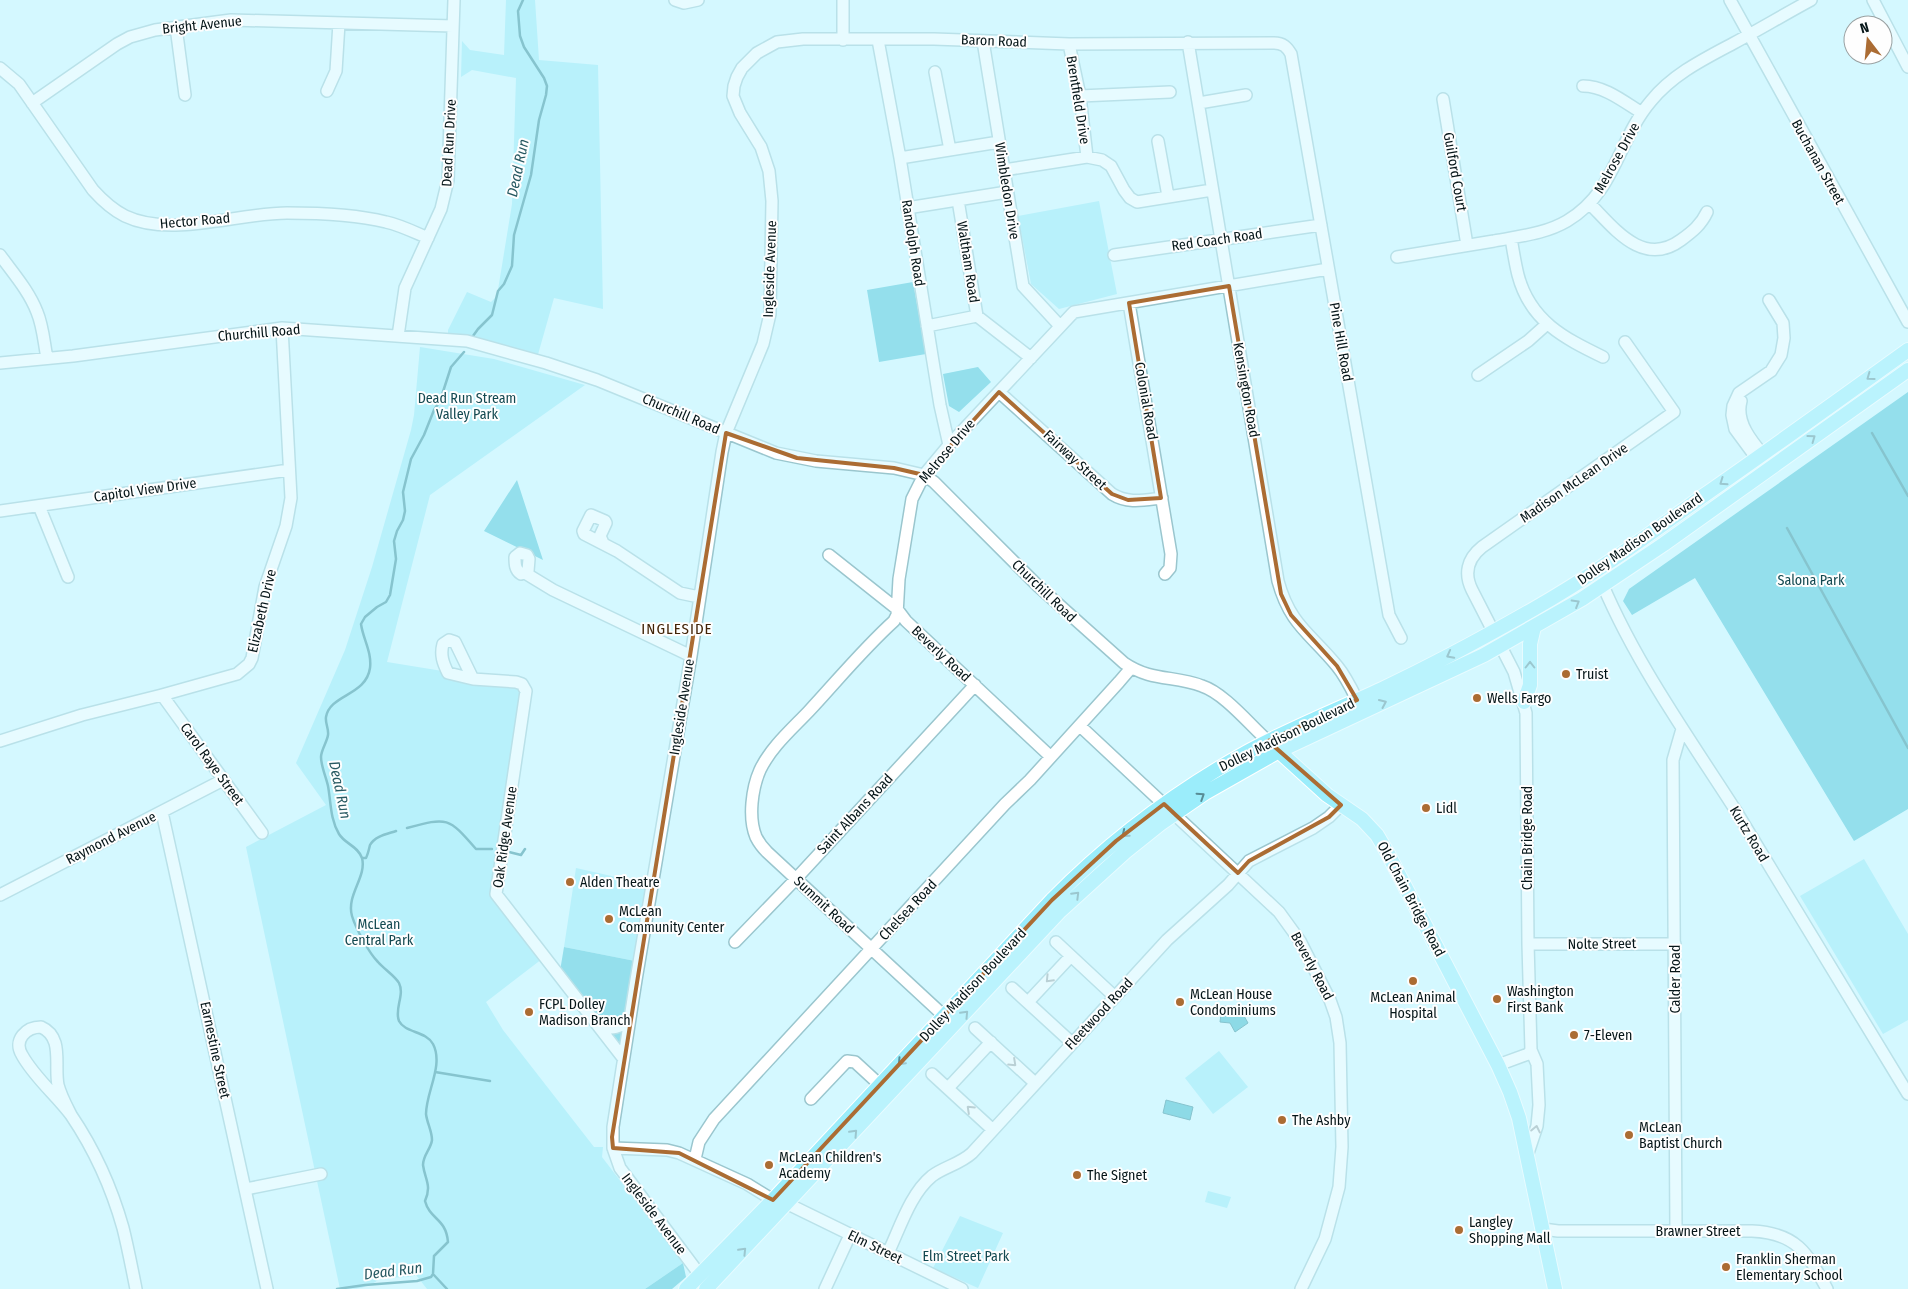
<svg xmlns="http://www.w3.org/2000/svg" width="1908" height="1289" font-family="'Fira Sans Condensed',sans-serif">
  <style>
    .green { fill: #98e8f6 }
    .forest { fill: #47c1d4 }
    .water { fill: #38b5c8; stroke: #298593 }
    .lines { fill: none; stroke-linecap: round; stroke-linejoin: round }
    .stream { stroke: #298593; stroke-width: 2.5 }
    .minor-casing { stroke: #9ac6ce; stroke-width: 14 }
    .major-casing { stroke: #fff; stroke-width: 16 }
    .minor { stroke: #fff; stroke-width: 11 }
    .major { stroke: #9bedfb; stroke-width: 14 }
    .oneway { stroke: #588c95 }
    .oneway2 { stroke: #9ba1a3 }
    .marked { fill: none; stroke: #ab6c33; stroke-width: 4; stroke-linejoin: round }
    .poi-dot { fill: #ab6c33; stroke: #fefefe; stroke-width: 2 }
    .labels { text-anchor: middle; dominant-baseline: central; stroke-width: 4; stroke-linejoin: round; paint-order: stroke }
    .street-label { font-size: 14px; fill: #051518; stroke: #fefefe }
    .park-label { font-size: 14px; fill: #134951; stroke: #fefefe }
    .poi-label { font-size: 14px; fill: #051518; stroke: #fefefe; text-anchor: start }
    .water-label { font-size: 15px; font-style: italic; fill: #275962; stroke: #fefefe }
    .neighbourhood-label { font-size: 15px; letter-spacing: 1px; fill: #412307; stroke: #fefefe }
  </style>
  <rect width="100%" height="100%" fill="#d4f8ff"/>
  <path class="green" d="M506 0H535L539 60 598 65 603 309 554 298 537 358 448 335V330L467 292 491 302 497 296 512 204 516 78 472 70 461 77 462 41 470 50 504 55Z
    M1099 201 1117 294 1059 309 1031 284 1018 216Z
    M420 347 494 359 585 385 430 495 387 662 522 684 492 890 542 959 486 1002 503 1030 594 1147H603L602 1157 683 1263 645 1289H427L416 1275 409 1277 380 1278C369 1289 355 1289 340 1289L246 847 326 805 296 763 345 650 372 567 411 430 414 415Z
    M1864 859 1908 934V1020L1883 1034 1800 896Z
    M576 868 647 884 635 961 564 947Z
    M1219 1051 1248 1087 1213 1114 1185 1078Z
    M1208 1191 1231 1197 1227 1208 1205 1202Z
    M960 1216 1003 1233 978 1288 933 1268Z"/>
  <path class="forest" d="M913 282 926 354 879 362 867 290Z
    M978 367 991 382 959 412 949 406 943 374Z
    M1908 392V809L1854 841 1695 578 1632 615 1623 601 1629 589Z
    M517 480 543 560 484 531Z
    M564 947 635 961 619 1053 560 971Z
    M683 1263 686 1277 672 1289H645Z"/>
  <path class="water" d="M1222 1006 1239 1007 1248 1023 1235 1032 1230 1023 1220 1022Z
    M1166 1100 1193 1107 1190 1120 1163 1113Z"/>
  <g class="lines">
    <path class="stream" d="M473 336 478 329 492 315 498 291 504 284 512 266 514 235 531 175 539 120 546 95 547 86 544 78 524 47 520 36 518 11 523 0
      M1872 433 1908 496
      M1787 528 1908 748
      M407 828C448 817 448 817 476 849H492
      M509 852 521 855 525 849
      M362 858H366C368 854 369 849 370 845 375 836 387 834 396 831
      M435 1072 490 1081
      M433 1274 447 1289
      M337 1289 365 1285 417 1281 431 1277 433 1274 434 1256 448 1242C446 1218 430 1220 425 1201 432 1185 425 1180 423 1165 423 1155 431 1149 432 1140 432 1131 427 1123 426 1114 426 1092 444 1065 433 1044 426 1031 405 1033 399 1021 394 1009 405 995 399 983 395 976 384 969 378 962 369 953 356 929 352 916 346 895 367 877 362 858 358 846 345 844 339 834 330 819 331 802 328 786 326 777 321 766 321 757 321 750 327 742 328 735 329 729 325 723 326 717 330 694 366 696 370 668 372 652 363 639 361 624L365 617 377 607 386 602 390 595 396 559 394 541 397 531 403 520 405 511 403 492 411 459 424 435 434 410 440 401 451 367 464 352"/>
    <defs>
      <path id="minor" d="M675 0 684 3 698 0
        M1730 0 1908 322
        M1873 0 1908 67
        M176 27 185 95
        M843 40V0
        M878 40 900 158 940 405 949 445
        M983 41 1023 286 1060 326
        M1188 42 1278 581C1290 625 1310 633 1337 666 1347 678 1353 692 1360 706
        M1069 44 1080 96 1087 157
        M0 68 19 84 93 190C102 200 113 210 125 216 171 238 237 213 287 213 319 213 354 214 386 222 400 225 414 232 428 238
        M935 72 950 150
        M1583 86C1605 86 1624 102 1642 113
        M327 91 336 71 339 23
        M1080 96 1170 92
        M1443 99 1467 245
        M32 103 117 44 130 37 155 30 231 20 453 26
        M1199 103 1246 95
        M1158 141 1168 196
        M900 158 999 142
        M1004 170 1087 157 1102 160 1111 166 1124 190 1130 198 1137 202 1212 190
        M958 200 977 316 1031 358
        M1590 204C1614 228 1643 268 1681 240 1692 232 1701 225 1707 212
        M907 208 1007 192
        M1511 238C1513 250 1515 263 1518 275 1530 321 1564 338 1603 357
        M0 255C13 273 29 291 37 312 43 326 44 343 47 358
        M1114 255 1321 225
        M1397 257C1429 252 1462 246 1494 241 1519 236 1545 234 1567 221 1616 192 1617 141 1651 101 1673 74 1704 59 1734 43 1760 29 1785 14 1811 0
        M1129 303 1171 554 1170 568 1165 574
        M927 326 977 316
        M398 336 405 288 441 209 448 180 454 0
        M0 363 73 356 282 328 467 341 546 363 597 380 776 453 816 461 894 468 924 475 934 482 1038 586 1124 663C1152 682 1174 675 1202 686 1224 693 1250 725 1268 741
        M1478 375 1528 341 1547 324
        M999 392 1112 494C1128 504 1144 500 1162 498
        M1741 401C1734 426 1759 449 1773 467
        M1766 471 1735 429 1732 415 1733 406 1739 393 1771 371 1781 355 1784 338 1783 323 1769 300
        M39 506 68 577
        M0 511 289 470
        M603 543 600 536 606 523 605 521 591 515 583 531 584 534 617 551 680 593 699 597
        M520 553 527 555 529 559 528 571 521 574C515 570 515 564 515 557Z
        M829 555 897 609 906 621 1051 757
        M1597 571C1631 657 1686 733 1736 811L1908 1094
        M525 573 553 590 691 656
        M449 640 455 642 473 679 448 673C443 663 440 655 443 644Z
        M473 679 516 682 522 684 526 691 496 894 623 1058
        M162 695 262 833
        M1080 726 1279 912 1300 941 1330 1000 1336 1017 1340 1043 1342 1147 1339 1187 1325 1239 1301 1289
        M0 741 82 715 162 695 237 674 249 664 252 658 265 587 286 526 291 498 282 328
        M162 812 267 1289
        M0 895 223 780
        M735 942 793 882 975 685
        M1056 942 1115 997
        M1528 944H1675
        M1012 988 1072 1043
        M1028 1002 1071 956
        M944 1016 767 852C763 848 759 843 756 837 748 818 752 788 760 770 771 747 792 729 809 711 837 681 863 649 894 621L897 615 899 579 912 499 924 475 949 445 1071 315 1074 312 1328 269
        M597 1024C610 1031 623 1029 630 1015
        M41 1027C64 1037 54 1065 58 1085 61 1096 66 1105 71 1115 56 1095 34 1077 22 1055 13 1040 26 1027 41 1027Z
        M975 1028 1035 1083
        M1498 1065 1528 1054 1531 1050
        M932 1074 993 1130
        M948 1088 991 1042
        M811 1099 847 1061 855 1062 880 1085
        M71 1115C94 1149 112 1189 123 1228 128 1248 132 1269 136 1289
        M613 1148 667 1150 679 1153 747 1184 773 1200
        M1527 1156 1537 1126 1539 1105 1537 1064 1531 1050 1528 944 1526 713 1514 672 1472 590C1464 574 1467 559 1482 547L1674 412 1625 342
        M695 1159 699 1142 714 1119 1005 804 1030 780 1119 682 1131 668
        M246 1189 321 1174
        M788 1204 962 1289
        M1543 1229 1558 1231H1752C1796 1233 1807 1252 1827 1289
        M1676 1230 1673 760 1682 729
        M888 1253C900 1228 910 1194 932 1176 944 1167 960 1164 972 1153L1167 940 1228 885 1249 861 1313 828 1329 817 1341 805
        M700 1275 620 1168 613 1148V1127L636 980 691 656 722 452 726 433 763 344 770 314 772 201 769 171 761 147 740 113 733 96 734 86 737 77 742 68 757 53 777 42 803 39H934L1069 44 1274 43C1283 43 1287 47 1291 54L1389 615 1401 638
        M825 1289 850 1235"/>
      <path id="major" d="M1524 702 1530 685V644L1534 627
        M1273 746 1327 795 1362 819 1377 835 1387 852 1498 1065 1510 1092 1519 1118 1555 1289
        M686 1289 773 1200 1052 900C1109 842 1175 792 1247 752 1291 728 1337 710 1382 689 1433 665 1483 638 1532 610 1592 576 1647 536 1703 496 1772 448 1840 399 1908 350
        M706 1289 1060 911 1125 852 1160 824 1205 793 1279 751 1484 655 1582 599 1664 544 1908 370"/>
    </defs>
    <use href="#minor" class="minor-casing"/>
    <use href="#major" class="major-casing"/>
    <use href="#minor" class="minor"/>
    <use href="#major" class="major"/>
  </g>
  <defs><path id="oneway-chevron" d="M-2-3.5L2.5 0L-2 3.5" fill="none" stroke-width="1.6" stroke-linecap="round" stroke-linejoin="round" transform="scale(1.25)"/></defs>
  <g class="oneway">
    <use href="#oneway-chevron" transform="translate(1870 377) rotate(144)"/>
    <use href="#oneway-chevron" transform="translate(1812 438) rotate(-36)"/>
    <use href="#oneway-chevron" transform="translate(1723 482) rotate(145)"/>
    <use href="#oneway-chevron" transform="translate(1576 603) rotate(-31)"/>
    <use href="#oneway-chevron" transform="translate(1450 655) rotate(152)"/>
    <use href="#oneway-chevron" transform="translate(1530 665) rotate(-90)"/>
    <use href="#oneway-chevron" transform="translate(1383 703) rotate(-24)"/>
    <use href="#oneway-chevron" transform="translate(1201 796) rotate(-33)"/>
    <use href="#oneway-chevron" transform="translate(1125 834) rotate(141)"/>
    <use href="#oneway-chevron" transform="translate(1076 895) rotate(-45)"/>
    <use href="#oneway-chevron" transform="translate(965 1014) rotate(-47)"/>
    <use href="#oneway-chevron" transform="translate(901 1062) rotate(133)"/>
    <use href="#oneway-chevron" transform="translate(854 1133) rotate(-47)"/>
    <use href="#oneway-chevron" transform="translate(743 1251) rotate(-46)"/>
  </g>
  <g class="oneway2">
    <use href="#oneway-chevron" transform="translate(1049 979) rotate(134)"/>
    <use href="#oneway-chevron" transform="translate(1013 1063) rotate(43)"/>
    <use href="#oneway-chevron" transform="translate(970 1109) rotate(-137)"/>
    <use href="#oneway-chevron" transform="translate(1536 1129) rotate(-78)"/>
  </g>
  <path d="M0 0H1908V1289H0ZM1229 286 1281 594 1291 615 1337 666 1357 700 1268 741 1341 805 1329 817 1249 861 1238 873 1164 804 1116 841 1052 900 773 1200 679 1153 613 1148 612 1137 726 433 797 458 894 468 924 475 999 392 1112 494 1128 500 1161 498 1129 303Z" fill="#d4f8ff" fill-opacity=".55" fill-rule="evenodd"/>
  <path class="marked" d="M1229 286 1281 594 1291 615 1337 666 1357 700 1268 741 1341 805 1329 817 1249 861 1238 873 1164 804 1116 841 1052 900 773 1200 679 1153 613 1148 612 1137 726 433 797 458 894 468 924 475 999 392 1112 494 1128 500 1161 498 1129 303Z"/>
  <g class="poi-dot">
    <circle cx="1566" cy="674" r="5"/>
    <circle cx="1477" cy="698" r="5"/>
    <circle cx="1426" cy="808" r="5"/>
    <circle cx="570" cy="882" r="5"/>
    <circle cx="609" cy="919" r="5"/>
    <circle cx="1413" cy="981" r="5"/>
    <circle cx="1497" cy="999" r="5"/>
    <circle cx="1180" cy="1002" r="5"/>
    <circle cx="529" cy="1012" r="5"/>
    <circle cx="1574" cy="1035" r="5"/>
    <circle cx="1282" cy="1120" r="5"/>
    <circle cx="1629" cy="1135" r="5"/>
    <circle cx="769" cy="1165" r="5"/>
    <circle cx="1077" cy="1175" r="5"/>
    <circle cx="1459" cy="1230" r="5"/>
    <circle cx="1726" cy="1267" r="5"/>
  </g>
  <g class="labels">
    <g class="street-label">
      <text transform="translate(202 25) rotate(-6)">Bright Avenue</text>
      <text transform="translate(994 41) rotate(2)">Baron Road</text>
      <text transform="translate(1078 100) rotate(81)">Brentfield Drive</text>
      <text transform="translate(449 143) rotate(-87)">Dead Run Drive</text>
      <text transform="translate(1617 158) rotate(-61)">Melrose Drive</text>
      <text transform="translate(1818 162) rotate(61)">Buchanan Street</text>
      <text transform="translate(1455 172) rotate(80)">Guilford Court</text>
      <text transform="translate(1007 191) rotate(81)">Wimbledon Drive</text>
      <text transform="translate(195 221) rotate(-5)">Hector Road</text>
      <text transform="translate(1217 240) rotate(-8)">Red Coach Road</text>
      <text transform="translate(913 243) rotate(81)">Randolph Road</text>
      <text transform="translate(968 262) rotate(81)">Waltham Road</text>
      <text transform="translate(770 269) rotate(-88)">Ingleside Avenue</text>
      <text transform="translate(259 333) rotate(-5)">Churchill Road</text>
      <text transform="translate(1341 342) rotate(80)">Pine Hill Road</text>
      <text transform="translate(1246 390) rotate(80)">Kensington Road</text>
      <text transform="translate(1146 401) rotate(80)">Colonial Road</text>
      <text transform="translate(681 414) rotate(23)">Churchill Road</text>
      <text transform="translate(947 451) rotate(-50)">Melrose Drive</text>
      <text transform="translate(1075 460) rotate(43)">Fairway Street</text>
      <text transform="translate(1574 483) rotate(-35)">Madison McLean Drive</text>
      <text transform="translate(145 490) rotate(-8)">Capitol View Drive</text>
      <text transform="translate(1640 539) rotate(-35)">Dolley Madison Boulevard</text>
      <text transform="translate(1044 591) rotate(44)">Churchill Road</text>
      <text transform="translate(262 611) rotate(-77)">Elizabeth Drive</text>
      <text transform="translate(941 654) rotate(43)">Beverly Road</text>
      <text transform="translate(682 707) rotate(-81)">Ingleside Avenue</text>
      <text transform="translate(1287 735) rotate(-26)">Dolley Madison Boulevard</text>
      <text transform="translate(212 764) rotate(54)">Carol Raye Street</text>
      <text transform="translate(855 814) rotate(-47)">Saint Albans Road</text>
      <text transform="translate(1749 834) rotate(59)">Kurtz Road</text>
      <text transform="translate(505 837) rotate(-82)">Oak Ridge Avenue</text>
      <text transform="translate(111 838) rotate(-27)">Raymond Avenue</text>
      <text transform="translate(1527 838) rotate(-90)">Chain Bridge Road</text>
      <text transform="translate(1411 899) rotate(62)">Old Chain Bridge Road</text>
      <text transform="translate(824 905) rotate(43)">Summit Road</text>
      <text transform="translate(908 910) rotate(-47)">Chelsea Road</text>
      <text transform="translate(1602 944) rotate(-1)">Nolte Street</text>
      <text transform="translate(1312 966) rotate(62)">Beverly Road</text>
      <text transform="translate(1675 979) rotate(-90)">Calder Road</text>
      <text transform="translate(973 985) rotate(-47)">Dolley Madison Boulevard</text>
      <text transform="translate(1099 1014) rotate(-47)">Fleetwood Road</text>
      <text transform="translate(215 1050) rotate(78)">Earnestine Street</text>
      <text transform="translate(654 1214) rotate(53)">Ingleside Avenue</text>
      <text x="1698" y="1231">Brawner Street</text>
      <text transform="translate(875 1247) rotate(26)">Elm Street</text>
    </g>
    <g class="park-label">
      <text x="467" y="398">Dead Run Stream<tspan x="467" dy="16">Valley Park</tspan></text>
      <text x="1811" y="580">Salona Park</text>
      <text x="379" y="924">McLean<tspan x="379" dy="16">Central Park</tspan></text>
      <text x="966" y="1256">Elm Street Park</text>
    </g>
    <g class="poi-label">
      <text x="1576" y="674">Truist</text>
      <text x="1487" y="698">Wells Fargo</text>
      <text x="1436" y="808">Lidl</text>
      <text x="580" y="882">Alden Theatre</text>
      <text x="619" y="911">McLean<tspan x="619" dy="16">Community Center</tspan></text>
      <text x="1507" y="991">Washington<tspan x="1507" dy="16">First Bank</tspan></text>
      <text x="1190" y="994">McLean House<tspan x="1190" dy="16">Condominiums</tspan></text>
      <text x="1413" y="997" text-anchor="middle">McLean Animal<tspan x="1413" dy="16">Hospital</tspan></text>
      <text x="539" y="1004">FCPL Dolley<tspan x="539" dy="16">Madison Branch</tspan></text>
      <text x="1584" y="1035">7-Eleven</text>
      <text x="1292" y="1120">The Ashby</text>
      <text x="1639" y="1127">McLean<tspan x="1639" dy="16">Baptist Church</tspan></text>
      <text x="779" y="1157">McLean Children's<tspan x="779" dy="16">Academy</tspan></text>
      <text x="1087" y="1175">The Signet</text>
      <text x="1469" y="1222">Langley<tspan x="1469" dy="16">Shopping Mall</tspan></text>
      <text x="1736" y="1259">Franklin Sherman<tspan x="1736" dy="16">Elementary School</tspan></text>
    </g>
    <g class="water-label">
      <text transform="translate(518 168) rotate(-78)">Dead Run</text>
      <text transform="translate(340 790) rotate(78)">Dead Run</text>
      <text transform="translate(393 1271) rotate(-7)">Dead Run</text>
    </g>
    <g class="neighbourhood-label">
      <text x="677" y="629">INGLESIDE</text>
    </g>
  </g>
  <g transform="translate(1868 40) rotate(344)"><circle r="24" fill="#fefefe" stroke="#9aa1a2"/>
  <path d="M0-4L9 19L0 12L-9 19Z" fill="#ab6c33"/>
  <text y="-8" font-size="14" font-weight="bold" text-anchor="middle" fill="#051518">N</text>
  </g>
</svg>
